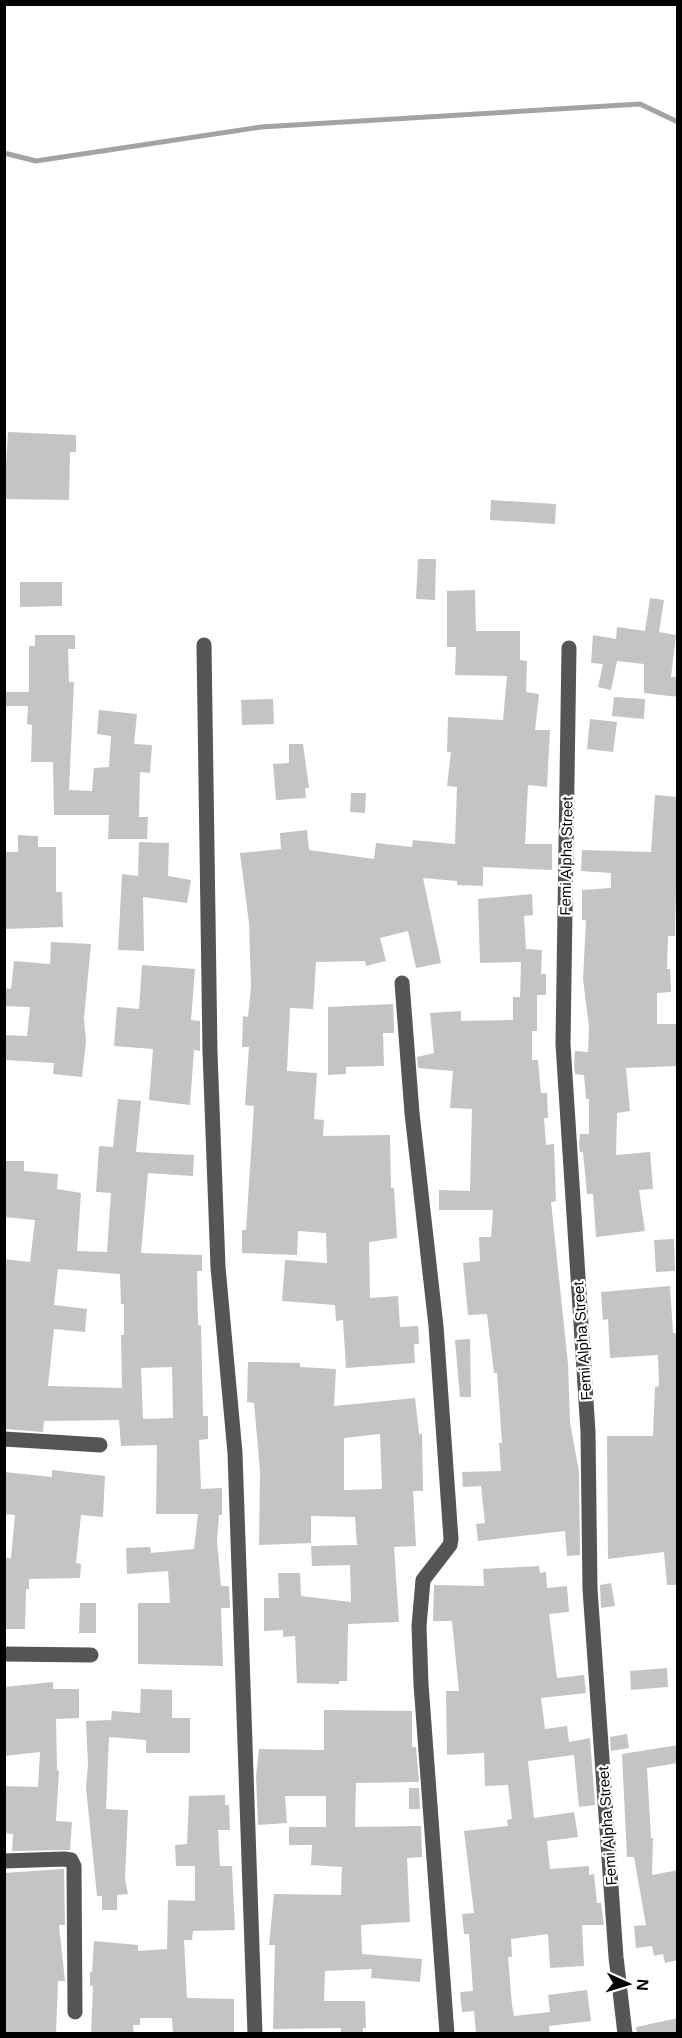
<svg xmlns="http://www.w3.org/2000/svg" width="682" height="2038" font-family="Helvetica,sans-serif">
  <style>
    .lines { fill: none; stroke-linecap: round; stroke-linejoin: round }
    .stream { stroke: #a3a3a3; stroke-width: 5 }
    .building { fill: #c4c4c4; fill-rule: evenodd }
    .minor { stroke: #555; stroke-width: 15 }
    .labels { text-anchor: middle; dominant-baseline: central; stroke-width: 4.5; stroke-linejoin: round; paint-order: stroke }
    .street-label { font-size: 15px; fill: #000; stroke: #fff }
  </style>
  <rect width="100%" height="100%" fill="#fff"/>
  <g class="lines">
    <path class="stream" d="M4 153 36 161 261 127 640 104 678 122"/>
  </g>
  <path class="building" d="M8 432 76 435V452H70L69 500 4 499Z
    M491 500 556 504 555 524 490 520Z
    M418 559H436L435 600 416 599Z
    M20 582H62V606L20 607Z
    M475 590 476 631H520V660L527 661 526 692 539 694 535 730H550L547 787 528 785 525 844H552V870L483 867V886L457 885V881L423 878 441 963 416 968 408 931 380 938 386 961 366 966 365 961 316 962 313 1009 290 1008 287 1071 317 1073 314 1119 324 1120 323 1136 390 1135 391 1188H394L397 1238 369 1242 370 1298 398 1296 400 1327 418 1326 419 1344H414L415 1363 346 1368 343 1320 336 1321 335 1305 282 1301 285 1260 327 1263 326 1233 298 1231 297 1255 242 1253V1230H246L254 1106 245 1105 249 1047H242L243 1016 248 1017 251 986 249 923 240 853 281 849 280 833 307 830 309 850 374 859 376 843 412 847 413 840 455 844 457 787 447 786 451 752H447L448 717 503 720 507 676 455 675 456 647H447V591Z
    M650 598 664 600 659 632 676 635 671 677H678V697L644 693V664L617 661 611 690 598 687 603 664 591 663 593 635 616 639 617 627 645 631Z
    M35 635H75V649H68L69 682H74L69 790 92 791 94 768 109 767 111 736 97 734 99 710 137 714 134 744 152 745 150 773 140 772 139 817H148L147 839H108L109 815H54L53 762H31L32 725 27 724 28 706H4V692H29V646H35Z
    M614 697 645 699 644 719 612 716Z
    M273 699 274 724 242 725 241 700Z
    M590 719 617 722 613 752 587 749Z
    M289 744H303L309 788H305L306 798 276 800 273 764 289 763Z
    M351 793H366L365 813 350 812Z
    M655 795 678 797 675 936H668L667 969H670L671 992 657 993V1024H676L678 1066 626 1068 630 1111 617 1113 616 1155 650 1152 653 1189 639 1190 645 1231 596 1237 593 1194H587L583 1152H580L579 1144 580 1134H589V1099H586L584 1075 575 1074 574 1065 575 1051 588 1052 589 1027 583 979 586 920H582V890L611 888V873L581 871 582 850 651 852Z
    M18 835 38 836V847H56V892H62L63 927 4 929V852H18Z
    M139 842 169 843 168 876 191 880 187 903 143 897 144 951 118 950 122 874 138 876Z
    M532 894 533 915 524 916 526 949 542 950 541 974H546V995H537V1031H532V1060H538L541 1093H547L548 1118H544L546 1145 554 1144 556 1201 551 1202 568 1364 570 1422 579 1472 580 1555 567 1556 565 1531 478 1541 476 1524 485 1523 481 1486 463 1487 462 1472 501 1471 499 1443H502L497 1373H494L487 1314 468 1315 463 1263 480 1261 479 1237H491L493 1210H439V1190L470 1191 472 1109 450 1108 453 1071 418 1068 417 1057 434 1053 430 1013 461 1011V1021L513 1020V997H520L521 962 480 963 478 899Z
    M51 942 91 944 84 1018 86 1042 82 1077 53 1074 54 1063 4 1060V1035L27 1036 30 1007 4 1006V988L11 989 14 961 50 964Z
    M142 965 195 969 191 1020 200 1021V1051L194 1050 190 1105 149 1100 153 1049 114 1046 117 1007 139 1009Z
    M393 1004 394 1033H383L384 1066 346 1067V1074L328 1075V1007Z
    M118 1099 141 1101 136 1152 194 1155 193 1176 148 1173 141 1253 202 1255V1271H197L198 1325H201L203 1416H208V1439L199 1440 201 1489 222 1488V1515H219L217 1541 221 1586H229L230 1608H221L223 1666 138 1664V1603H170L168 1571 127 1574 126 1548 150 1547 151 1553 194 1549 198 1514H156L157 1445 121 1446 119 1420 44 1421 43 1432 4 1429V1259L30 1262 35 1220 4 1217V1161H24V1171L58 1174 57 1189 81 1193 77 1251 107 1252 111 1193 96 1192 99 1146 113 1147ZM58 1269 120 1274 121 1304H124V1335H121L122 1388 48 1386 54 1329 85 1332 87 1309 54 1305ZM172 1367 173 1418 143 1419 141 1368Z
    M674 1239 675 1271 656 1272 654 1240Z
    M670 1286 673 1333H678V1585H667L664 1552 608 1559 607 1436H653L655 1387 659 1386 658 1355 610 1358 608 1319 603 1320 601 1292Z
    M470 1339 471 1397H460L455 1340Z
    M248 1362 300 1363V1367L336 1369 334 1406 415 1398 419 1434H422L423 1491H413L416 1546 394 1547 399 1622 348 1624 347 1681H339V1684L297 1683 295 1636 283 1637V1630L264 1631V1598H279L278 1573H300L301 1596 351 1602 350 1565 312 1566 311 1546 357 1545 355 1517 311 1516V1543L259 1545 260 1471 254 1403 247 1402ZM380 1434 382 1489 344 1490V1438Z
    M52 1470 105 1476 103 1517 81 1515 76 1563 81 1564 80 1578 29 1579V1589H26L25 1629H4V1558H11L15 1515 4 1514V1472L52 1477Z
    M539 1566 540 1573 546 1572 547 1588 567 1586 569 1612 549 1614 557 1678 584 1675 586 1693 541 1698 545 1729 567 1726 569 1742 590 1738 595 1805 579 1807 574 1755 528 1761 534 1818 574 1812 578 1837 547 1841 550 1869 589 1866V1875L594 1874 597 1903H601L604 1925H582L584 1966 550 1968 548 1934 511 1939 512 1957H508L512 2005 514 2016 550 2012 548 1995 587 1990 591 2021 549 2026 550 2034H476L474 2011 462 2012 460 1992 473 1991 469 1934H464L462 1914 474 1913 464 1831 508 1826 507 1820 512 1819 508 1785 485 1786 484 1753 447 1755 446 1691H459L452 1621H433L434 1585 484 1586 483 1569Z
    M611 1583 615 1606 601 1608 600 1585Z
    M80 1603H96V1633H79Z
    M667 1668 668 1687 631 1690 630 1671Z
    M53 1682V1689H79V1718L56 1719 57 1770 59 1771 56 1821 72 1822 70 1850 12 1851 13 1834 4 1833V1786L38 1787 40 1752 4 1756V1687Z
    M141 1689 172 1690V1718H190V1753H146V1740L109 1737 106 1809 128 1810 125 1878 128 1894 117 1895V1910H102V1896H97L86 1788 88 1764 86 1721 111 1720 112 1711 140 1713Z
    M324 1710 412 1711V1747H416L419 1782 356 1783 355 1827 421 1826 422 1857 407 1858 410 1922 361 1925 362 1954 422 1959 420 1982 371 1978 372 1969 325 1971 324 2001H365L366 2028H363V2034H341V2028L273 2029 275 1945H269L274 1894 341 1895 342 1867 311 1865 312 1845H289V1827H326V1796H285L287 1823 258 1825 256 1776 259 1749 324 1750Z
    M627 1734 629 1748 611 1751 610 1737Z
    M678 1745V1763L647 1768 651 1838H653L652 1875 678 1870V1960L665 1963 663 1954 654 1956 652 1946 636 1948 634 1926 646 1925 634 1857H627L622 1754Z
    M409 1788H419L420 1809H409Z
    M225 1795V1805H229L230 1830H218L220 1866H232L235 1930 193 1931 192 1940H184L187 1998 234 1999V2034H173L172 2018H140V2025H133L134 2034H91L93 1986H90V1972H92L94 1941 138 1945V1951L167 1949 168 1900 195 1901V1866H176L175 1845 187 1844 189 1796Z
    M64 1869 65 1925H59L65 1981H58L56 2034H5L4 1873Z
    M678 2018V2034H637L636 2027Z"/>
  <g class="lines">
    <path class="minor" d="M204 645 210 1052 218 1267 235 1453 255 2034
      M569 648 563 1044 588 1432 590 1589 616 1957 625 2034
      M402 983 412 1113 436 1326 451 1539 450 1545 423 1580 419 1626 421 1684 447 2034
      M4 1439 100 1445
      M4 1654 91 1655
      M4 1861 64 1859 71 1860 74 1866 75 2012"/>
  </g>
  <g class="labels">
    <g class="street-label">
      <text transform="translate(566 856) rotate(-89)">Femi Alpha Street</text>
      <text transform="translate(582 1341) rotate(-94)">Femi Alpha Street</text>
      <text transform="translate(607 1826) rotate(-94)">Femi Alpha Street</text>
    </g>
  </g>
  <rect width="682" height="2038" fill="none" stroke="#000000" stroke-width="12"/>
  <g transform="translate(628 1984) rotate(94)" stroke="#ffffff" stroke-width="4.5" paint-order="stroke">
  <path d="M0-4.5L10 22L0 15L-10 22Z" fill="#000000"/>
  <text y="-9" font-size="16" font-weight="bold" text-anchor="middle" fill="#000000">N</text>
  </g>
</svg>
